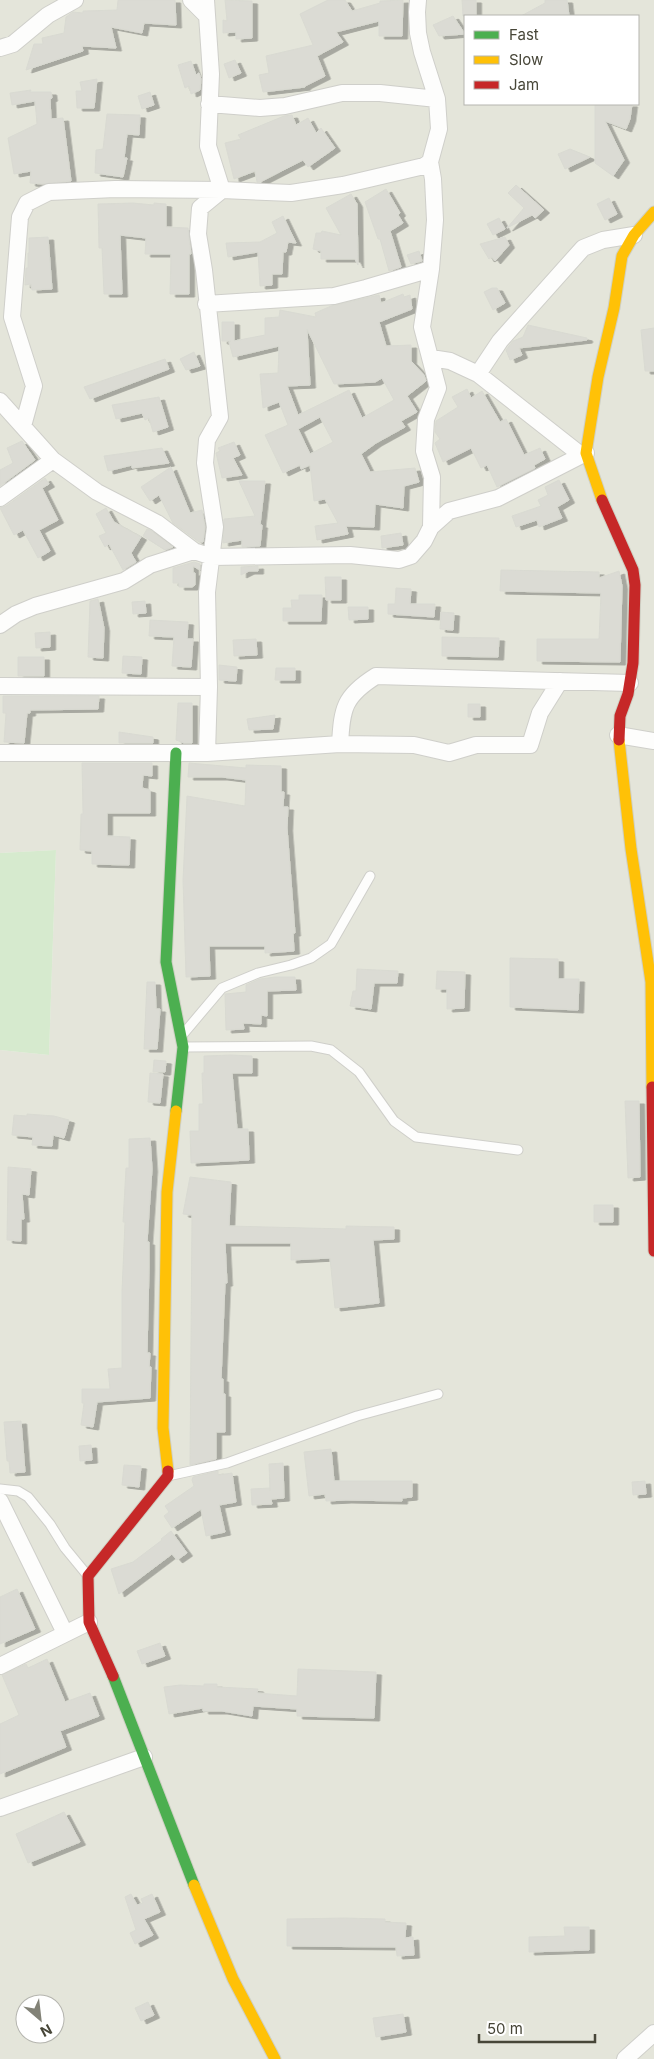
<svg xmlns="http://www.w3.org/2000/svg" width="654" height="2059" font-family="Inter,sans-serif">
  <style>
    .residential { fill: #e4e5da; fill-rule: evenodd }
    .green { fill: #d6eace }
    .building { fill: #dbdbd4; stroke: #d9dad2; fill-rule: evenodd; filter: url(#shadow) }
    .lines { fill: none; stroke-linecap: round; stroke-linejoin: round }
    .lane-casing { stroke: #cfcfca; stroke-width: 11 }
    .street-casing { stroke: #cfcfca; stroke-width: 18 }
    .fast-casing { stroke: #cfd0c4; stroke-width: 13 }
    .slow-casing { stroke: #cfd0c4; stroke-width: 13 }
    .jam-casing { stroke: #cfd0c4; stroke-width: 13 }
    .lane { stroke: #fdfdfc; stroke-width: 9 }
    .street { stroke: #fdfdfc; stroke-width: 16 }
    .fast { stroke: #4caf50; stroke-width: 11 }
    .slow { stroke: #ffc107; stroke-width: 11 }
    .jam { stroke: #c62828; stroke-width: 11 }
  </style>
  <defs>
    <filter id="shadow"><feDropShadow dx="5.5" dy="3" stdDeviation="0" flood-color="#0004"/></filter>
  </defs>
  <rect width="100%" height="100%" fill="#f1f2ec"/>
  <path class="residential" d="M0 0H654V2059H0V1050L49 1055 56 850 0 853ZM465 16H638V104H465ZM25 2004H55V2034H25Z"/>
  <path class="green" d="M56 850 49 1055 0 1050V853Z"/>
  <path class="building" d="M118 0H175L176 25 144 23 142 33 111 27 116 48 82 46 83 51 26 70 34 44H43L42 38 64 33 66 17 73 12 83 13V11L117 10Z
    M225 0 252 1V38L236 39V32L223 33V20L227 21Z
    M328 0H345L352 11 380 3V1L403 0 402 36H379V21L336 32 343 42 317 56 325 76 305 86V87L263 92 259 75 269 73 266 56 313 45 300 14Z
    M462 0H476V16H463Z
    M545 0H567L569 16H521L545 3Z
    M453 16 465 34 439 36 433 25Z
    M235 60 241 73 229 78 224 64Z
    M191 61 196 75 199 73 201 79 200 90 191 94 189 86 185 88 178 65Z
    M97 79 94 108H77L76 91H82L80 82Z
    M31 90 30 92H51L52 98 50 99 51 119 63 118 71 181 43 184 30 183 31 171 14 174 8 138 37 124 35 101 12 105 10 93Z
    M150 92 154 105 142 109 138 96Z
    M595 104H632L630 119 626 129 605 121 624 160 613 176 595 163Z
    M107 114 140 115 139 135 127 134 124 158H127L123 177 95 173 96 150 103 149Z
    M292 115 296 125 308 118 316 133 321 128 335 148 308 167 303 160 260 182H257L255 171 234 179 225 143 241 139 238 135 284 116Z
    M570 149 590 157 565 169 558 154Z
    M516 185 544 210 535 218 532 215 507 228 524 208 508 193Z
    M386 189 400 213 398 215 403 223 390 231 401 267 389 271 380 239H378L365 202Z
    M351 194 357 204 358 265 355 259H321V251L313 249 316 233H321L322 231 341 235 326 208Z
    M609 198 617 214 605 220 597 204Z
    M133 203 154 205V203L166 204V227L188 228 191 254H189V294H170L171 254H145L146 238 120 235 122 294H104L102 248H99L98 204Z
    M283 216 296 243 288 242 286 252H283L282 274H272V285L260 286 258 252 228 257 226 243 260 242 277 233 272 222Z
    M499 218 505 229 493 235 487 224Z
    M48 237 52 289 32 290 31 284 25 285 26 268H28V253H29V238Z
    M505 237 509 245 495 261 492 257 489 259 480 244Z
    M419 251 422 261 411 264 407 255Z
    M492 288H497L505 303 493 310 484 292Z
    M403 294 404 297 410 295 412 309 379 322 386 346 411 345V361L424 375 426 381 407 396 417 412 401 421 405 427 376 443 361 454 370 472 415 468 419 482 404 486 403 508 375 504 374 527 346 526 348 534 317 540 315 526 338 523 325 499 314 501 310 465 301 469 300 465 283 473 265 435 288 425 279 402 263 408 260 374 278 373 279 346 233 357 229 342 231 341H222V322H234V341L265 335V318L279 317 280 310 316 317 315 313 331 306 379 295 381 303ZM307 329 334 384 375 382 382 378 394 400 362 418 349 390 298 415 287 386 310 385ZM320 417 333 442 310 454 298 429Z
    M528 325 587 338V340L519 348 522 355 510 360 506 350 513 341 523 337Z
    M654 328V371H645L641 330Z
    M194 352 200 366 186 370 180 359Z
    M165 359 169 369 90 399 84 387Z
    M467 389 471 398 482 391 500 422 506 419 524 455 540 448 545 459 534 465 535 468 497 487 487 465 481 468 471 448 443 462 435 443 440 439 435 432 436 421 458 407 452 397Z
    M159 397 168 427 153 432 149 418 145 420 142 413 116 419 112 405Z
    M22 441 35 460 0 486V470L13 463 7 448Z
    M234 442 240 455 233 458 242 475 222 478 216 453 220 451 218 448Z
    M162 448 169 463 132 468V465L108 471 104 456Z
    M171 467 190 513 202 510 205 527 203 542H199L173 523 159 495 150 501 141 487Z
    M45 478 49 484 42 488 58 520 39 530 50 551 38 558 23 530 14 535 0 508 6 506Z
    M559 480 569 500 557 507 562 518 539 527 537 520 516 527 512 516 541 506 538 500 548 495 545 487Z
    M239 481H265L260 525H262L260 546 242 547V540L223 543 224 519 255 516Z
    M106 508 114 522 141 537 131 553 136 562 123 570 109 544 105 547 99 536 106 533 96 514Z
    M147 529 152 531 173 547 165 550 143 536Z
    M401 533 403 545 382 548 381 536Z
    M194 562 200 564V570L193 566V573H195V585L192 587H179V583H173V568Z
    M258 566V571H249L241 575V567Z
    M501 570 599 572V578L619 571 622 586 620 662 537 661V639H599L601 593 500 591Z
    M325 577H341V600H326Z
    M396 588 411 589 410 604H435L434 617 388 614V604H395Z
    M299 595H322L321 621H283V608H292L291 600H299Z
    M98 599 104 628 103 658 88 657 90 601Z
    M145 601 146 613 133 614 132 602Z
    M348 607H368V619L349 620Z
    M441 612 454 613 453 630 440 629Z
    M150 620 188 622 187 639H193L191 667 172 666 174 637 149 636Z
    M50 632V647L36 648 35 633Z
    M442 637 499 638 498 657 442 656Z
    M256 639 257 655 234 656 233 640Z
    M123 656 142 657 141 674 122 673Z
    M18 657H44V676H18Z
    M219 665 237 667 236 681 219 680Z
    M276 668H295V680H275Z
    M3 696H99L98 709 30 710V713H27L24 743 4 742 6 713H3Z
    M178 703H192V743H184L176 740Z
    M468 704H480V717H468Z
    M275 715 273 729 249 730 247 719Z
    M119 732 153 737V743H119Z
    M82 763H152V776L143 775 142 788 150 790V813H107V836L130 837 129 865 92 864V851L80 850 81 814H83Z
    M189 763 246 768V765L281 766V792H284L283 807H288L287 828 295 933H293L294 951 265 953V946H209L210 976 186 977 183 880 187 796 245 806 246 780 222 777H188Z
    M510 958 558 959V979H579L578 1010 510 1007Z
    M357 969 398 971 397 983H374L371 1009 350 1006 353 991H356Z
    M437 971 465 972 464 1008 447 1009V989H436Z
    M275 977H295L296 990 267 991V1016L261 1015V1024L243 1023 244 1029 226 1030 225 994 246 992V985L260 979Z
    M147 982H155L156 1009H160L157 1049H144Z
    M231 1055 252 1056V1073H232L237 1129H248L249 1160 191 1163 190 1131H199V1104H203L202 1073H204V1056Z
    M154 1060 166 1061 165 1072H153Z
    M150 1073 163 1074 160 1103 148 1102Z
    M625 1101H639L640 1177 628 1178Z
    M27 1114 54 1116 69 1120 64 1138 53 1135 52 1146 32 1145 33 1137 12 1135 14 1115 27 1116Z
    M150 1138 152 1169 147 1242H149V1268L147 1353H150L149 1367H151L150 1398 97 1402 93 1427 81 1425 84 1403H82V1389H110L108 1369 122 1368V1291L125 1222H123L126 1168H129V1139Z
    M8 1167 31 1169 29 1195 22 1194 24 1219H21V1241L7 1240Z
    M190 1177 231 1182 229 1226 346 1229V1226L394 1227V1239L373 1240 379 1303 335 1308 330 1258 291 1260V1243H225L227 1283H225L221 1379H223V1394H225V1432H216V1459L190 1465 192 1215 183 1214Z
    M594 1205H613V1222H594Z
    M21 1421 25 1472 10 1473 9 1461H7L4 1422Z
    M91 1445 92 1460 80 1461 79 1446Z
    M331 1449 334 1481H412V1497L402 1498V1501L346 1500 326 1501 325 1494 309 1496 304 1452Z
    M283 1463 284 1498 271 1499 272 1504 252 1505 251 1489 270 1488V1491L269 1464Z
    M124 1465 141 1466 139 1487 122 1485Z
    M218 1471V1475L232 1473 236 1502 219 1505 225 1532 206 1536 201 1509 172 1528 164 1516 169 1512 165 1506 194 1486 192 1480 193 1477Z
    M645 1481 646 1494 633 1495 632 1482Z
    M171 1531 187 1553 177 1560 172 1554 119 1594 111 1569 133 1562 162 1540 161 1539Z
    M17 1589 35 1629 0 1644V1597Z
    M160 1643 165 1656 142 1664 137 1651Z
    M47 1659 65 1702 90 1693 99 1716 60 1731 66 1747 0 1774V1724L19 1715 2 1675 26 1664 28 1668Z
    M298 1669 376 1672 374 1718 297 1716V1709L253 1706 252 1716 222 1711H203V1708L169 1714 164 1687 180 1685 204 1686V1684H217V1687L258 1689 257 1693 297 1696Z
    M64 1812 80 1842 28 1863 16 1834Z
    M131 1894 137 1905 143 1903 141 1899 152 1894 160 1912 144 1919 153 1935 135 1944 130 1933 136 1930 125 1897Z
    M344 1918 385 1919V1922L406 1923 405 1938 413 1937 414 1955 397 1956 396 1947 287 1946V1919Z
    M564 1927H589V1950L529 1952V1937L565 1936Z
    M148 2002 154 2015 141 2021 135 2008Z
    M403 2014 406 2032 376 2037 373 2018Z"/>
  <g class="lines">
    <defs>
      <path id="lane" d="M184 1033 222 988 258 973 291 965 311 958 331 944 370 876
        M183 1047 311 1046 331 1050 359 1072 394 1121 416 1137 518 1150
        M168 1476 227 1463 357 1416 438 1394
        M0 1489 18 1491 28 1497 50 1524 65 1548 88 1576"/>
      <path id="street" d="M191 0 207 16
        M418 0 417 12 418 33 422 52 437 99 439 129 430 162 433 179 435 220 431 269 422 327 438 388 426 419 424 451 432 477 431 527
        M0 48 13 44 48 15 75 0
        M209 104 260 108 285 106 342 93H380L437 99
        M206 304 334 296 366 288 431 269
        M431 358 450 361 478 374 581 455
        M478 374 500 341 583 248 603 240 634 235
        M0 401 53 460 97 492 157 523 194 551 212 557 350 555 399 560 411 556 424 541 431 527 449 511 498 498 586 453
        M23 426 34 386 12 317 20 217 27 203 49 192 115 189 222 190 291 193 343 185 424 166 430 162
        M0 498 53 460
        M0 625 16 614 35 606 124 581 150 565 194 551
        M0 686 209 687
        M618 735 654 741
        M340 744 414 745 449 753 476 745H530L540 713 560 681
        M0 753H207L209 687 207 592 215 527 205 463 207 440 220 417 204 270 198 234 200 208 222 190 208 146 211 74 206 0
        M207 753 340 744C342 708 344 696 376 676L630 683
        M0 1501 65 1633
        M0 1666 89 1622
        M0 1808 144 1757
        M625 2059 654 2033"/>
      <path id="fast" d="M176 1111 183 1047 166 962 176 753
        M113 1676 194 1885"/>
      <path id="slow" d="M602 500 586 453 598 377 614 308 622 256 634 235 654 212
        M619 740 631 849 651 982 652 1087
        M168 1471 163 1428 167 1192 176 1111
        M194 1885 233 1979 275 2059"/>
      <path id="jam" d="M602 500 633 570 635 585 633 663 628 694 620 716 619 740
        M652 1087 654 1251
        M113 1676 89 1622 88 1576 168 1476V1471"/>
    </defs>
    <use href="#lane" class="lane-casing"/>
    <use href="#street" class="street-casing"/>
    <use href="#fast" class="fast-casing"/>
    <use href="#slow" class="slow-casing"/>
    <use href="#jam" class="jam-casing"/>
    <use href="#lane" class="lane"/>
    <use href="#street" class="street"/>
    <use href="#fast" class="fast"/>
    <use href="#slow" class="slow"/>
    <use href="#jam" class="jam"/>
  </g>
  <rect x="464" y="15" width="175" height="90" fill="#ffffff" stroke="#b5b5af"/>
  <rect x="474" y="31" width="25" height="8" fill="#4caf50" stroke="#b5b5af"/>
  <text x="509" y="40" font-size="15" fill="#474638">Fast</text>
  <rect x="474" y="56" width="25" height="8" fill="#ffc107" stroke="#b5b5af"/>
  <text x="509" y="65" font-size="15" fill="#474638">Slow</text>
  <rect x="474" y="81" width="25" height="8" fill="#c62828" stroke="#b5b5af"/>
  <text x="509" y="90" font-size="15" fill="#474638">Jam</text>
  <g transform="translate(40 2019) rotate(152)"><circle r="24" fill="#ffffff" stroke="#b5b5af"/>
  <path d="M0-4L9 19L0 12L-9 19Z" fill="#828277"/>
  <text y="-8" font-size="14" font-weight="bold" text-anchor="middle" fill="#474638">N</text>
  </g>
  <path d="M479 2034v8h116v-8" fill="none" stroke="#474638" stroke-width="2.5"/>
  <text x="487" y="2034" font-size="15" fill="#474638" stroke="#ffffff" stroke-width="4" paint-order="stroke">50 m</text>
</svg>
